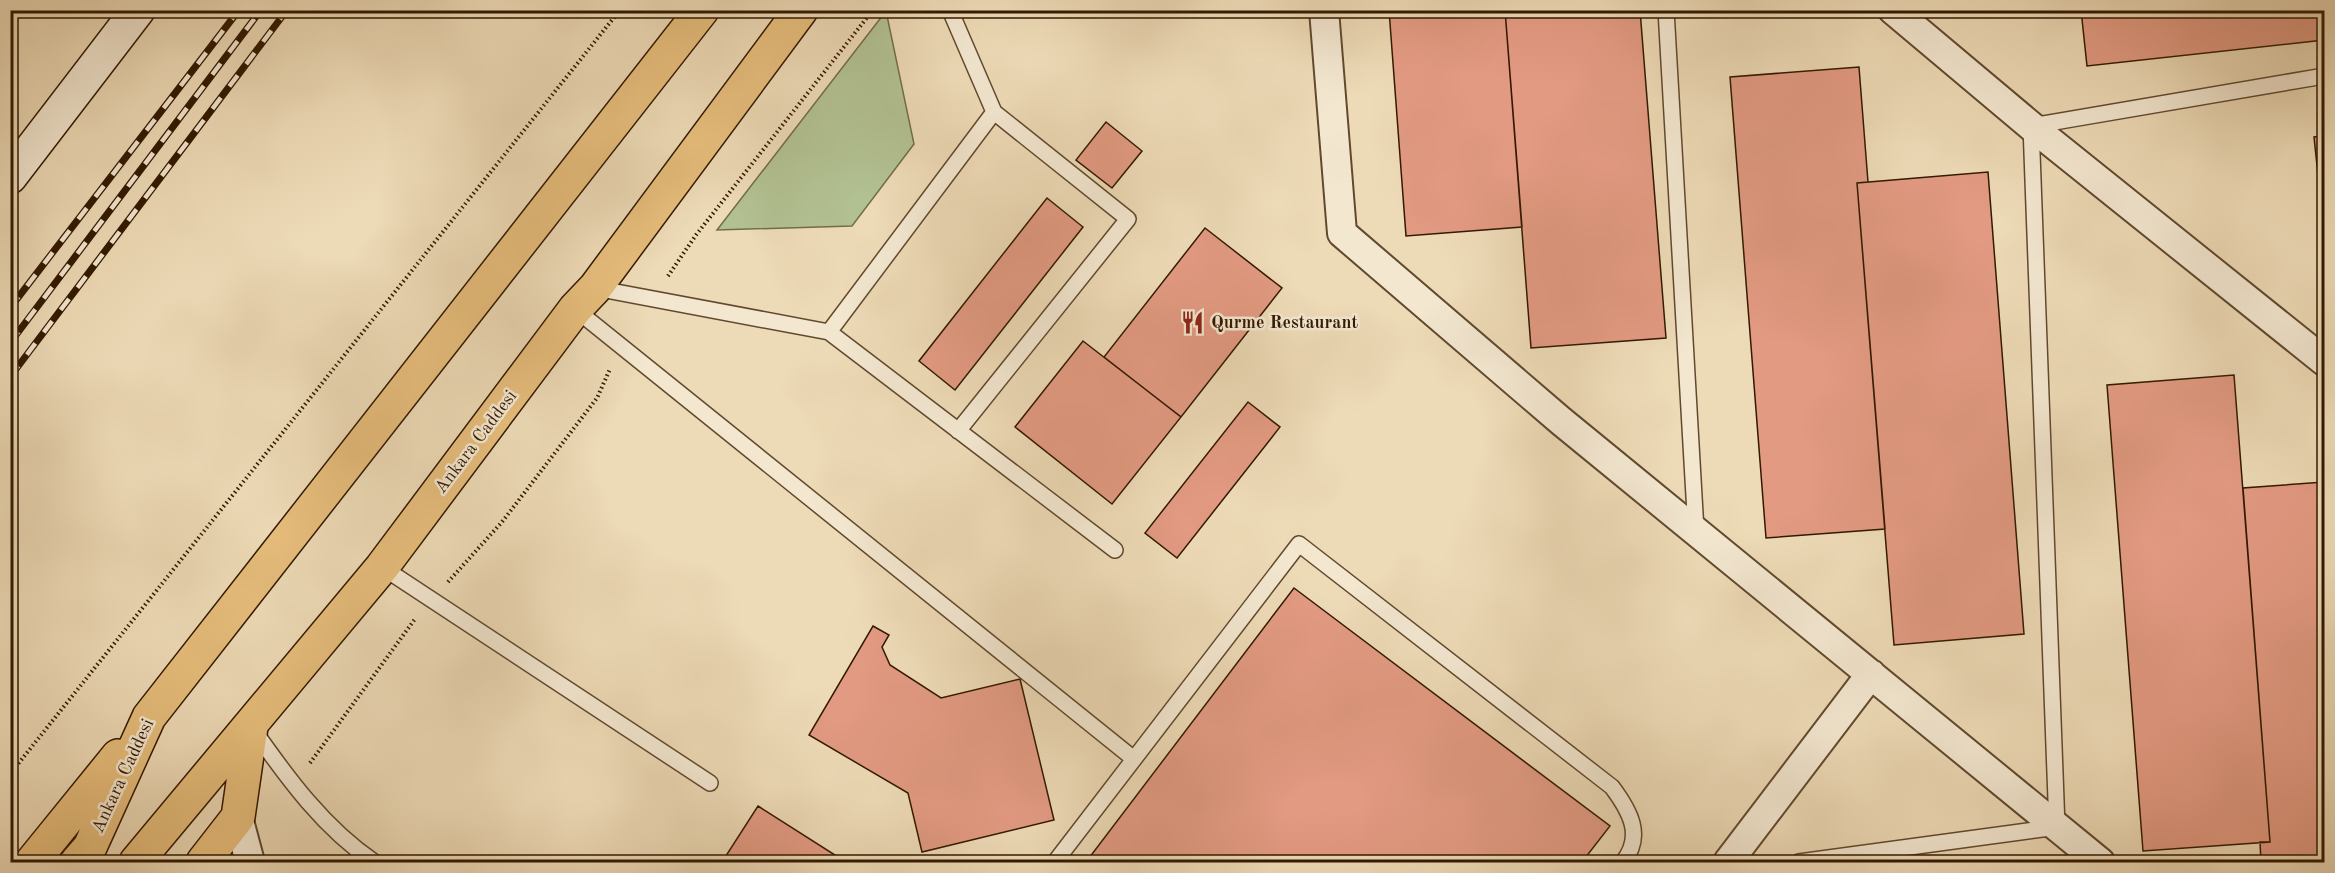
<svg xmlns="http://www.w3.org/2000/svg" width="2335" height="873" font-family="'Old Standard TT',serif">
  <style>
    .green { fill: #b2c192; stroke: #726d49; stroke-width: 1.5 }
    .building { fill: #e29a82; stroke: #321900; stroke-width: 1.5 }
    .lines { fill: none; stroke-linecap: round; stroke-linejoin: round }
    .lane-casing { stroke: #61492e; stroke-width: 18 }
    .street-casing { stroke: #61492e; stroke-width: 32 }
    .secondary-casing { stroke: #321900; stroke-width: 36 }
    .highway-casing { stroke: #321900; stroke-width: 36 }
    .path { stroke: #321900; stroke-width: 4; stroke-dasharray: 1.5 3; stroke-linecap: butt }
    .lane { stroke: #f3e7d0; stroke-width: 15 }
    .street { stroke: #f3e7d0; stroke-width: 28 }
    .secondary { stroke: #f3e7d0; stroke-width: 33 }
    .highway { stroke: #e6bd7b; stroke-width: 33 }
    .rail-casing { stroke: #321900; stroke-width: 7 }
    .rail { stroke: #f3e7d0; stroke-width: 4.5; stroke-dasharray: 14; stroke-linecap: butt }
    .labels { text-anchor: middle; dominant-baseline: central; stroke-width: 5; stroke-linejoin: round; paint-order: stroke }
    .poi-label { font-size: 18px; font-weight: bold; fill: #321900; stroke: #f3e7d0; text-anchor: start }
    .street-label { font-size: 18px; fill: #321900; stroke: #f3e7d0 }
  </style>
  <rect width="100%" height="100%" fill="#eddab6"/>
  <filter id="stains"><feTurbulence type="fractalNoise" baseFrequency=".00333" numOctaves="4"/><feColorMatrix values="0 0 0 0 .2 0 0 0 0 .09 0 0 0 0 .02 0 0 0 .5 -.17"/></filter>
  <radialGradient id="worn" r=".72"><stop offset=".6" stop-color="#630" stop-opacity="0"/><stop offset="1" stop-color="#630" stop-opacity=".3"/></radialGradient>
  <path class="green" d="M886 11 914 144 852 226 717 230Z"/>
  <path class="building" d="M1389 10H1505L1522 227 1406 236Z
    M1505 10H1640L1666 338 1531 348Z
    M2081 10H2324V40L2087 66Z
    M1859 67 1868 182 1857 183 1885 529 1766 538 1730 77Z
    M1106 122 1142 151 1112 188 1076 160Z
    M2324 136V233L2314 137Z
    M1988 172 2024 634 1894 645 1857 183Z
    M1047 198 1083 227 955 390 919 361Z
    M1205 228 1282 288 1181 417 1104 357Z
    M1083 341 1181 417 1112 504 1015 427Z
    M2234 375 2270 842 2143 851 2107 385Z
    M1248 402 1280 427 1177 558 1145 533Z
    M2324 482V862H2261L2260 842H2270L2243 488Z
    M1294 588 1610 826 1582 862H1086Z
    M873 626 889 635 882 647 890 665 941 698 1020 679 1054 820 922 852 908 793 809 735Z
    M758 806 846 862H722Z"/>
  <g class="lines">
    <defs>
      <path id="lane" d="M1666 10 1696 531
        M595 288 829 332 994 112 950 10
        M575 309 1134 759
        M829 332 1115 550
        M958 431 1128 219 994 112
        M382 567 710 783
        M253 729C288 779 324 828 374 862
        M1055 862 1299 544 1612 787C1630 811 1644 836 1623 862
        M1799 862 2057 827 2031 126 2324 76"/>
      <path id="street" d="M1324 10 1342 233 1561 421 2100 862
        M1893 10 2031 126 2324 361
        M238 817 250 862
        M1728 862 1871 674"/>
      <path id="secondary" d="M10 177 138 10"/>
      <path id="highway" d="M32 862 118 756
        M77 862 90 847 149 717 702 10
        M136 862 382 567 575 309 595 288 801 10
        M203 862 238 817 251 727"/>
    </defs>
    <use href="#lane" class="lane-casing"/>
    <use href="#street" class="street-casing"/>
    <use href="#secondary" class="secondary-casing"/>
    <use href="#highway" class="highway-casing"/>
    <path class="path" d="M668 276 696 235 873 10
      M448 582 502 522 597 398 610 369
      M310 763 415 619
      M10 774 620 10"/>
    <use href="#lane" class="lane"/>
    <use href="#street" class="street"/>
    <use href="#secondary" class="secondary"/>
    <use href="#highway" class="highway"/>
    <defs>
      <path id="rail" d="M10 308 239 10
        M10 343 261 10
        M10 377 287 10"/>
    </defs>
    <use href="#rail" class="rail-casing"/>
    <use href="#rail" class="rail"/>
  </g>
  <defs>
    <symbol id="restaurant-bare" viewBox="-9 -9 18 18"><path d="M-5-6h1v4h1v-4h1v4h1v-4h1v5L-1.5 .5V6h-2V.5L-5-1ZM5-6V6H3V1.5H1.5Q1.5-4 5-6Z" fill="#8f2418" stroke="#f3e7d0" stroke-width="2.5" paint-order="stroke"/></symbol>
  </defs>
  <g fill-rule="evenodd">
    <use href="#restaurant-bare" x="1176" y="306" width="33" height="33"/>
  </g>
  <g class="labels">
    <g class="poi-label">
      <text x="1211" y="323">Qurme Restaurant</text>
    </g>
    <g class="street-label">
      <text transform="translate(476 442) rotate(-53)">Ankara Caddesi</text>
      <text transform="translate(123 776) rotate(-65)">Ankara Caddesi</text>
    </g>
  </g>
  <rect width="2335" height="873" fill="none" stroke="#eddab6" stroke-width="36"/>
  <rect x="12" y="12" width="2311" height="849" fill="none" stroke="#321900" stroke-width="3"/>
  <rect x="18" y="18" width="2299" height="837" fill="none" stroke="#321900" stroke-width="1.5"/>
  <rect width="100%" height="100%" filter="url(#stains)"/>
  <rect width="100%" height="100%" fill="url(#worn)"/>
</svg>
